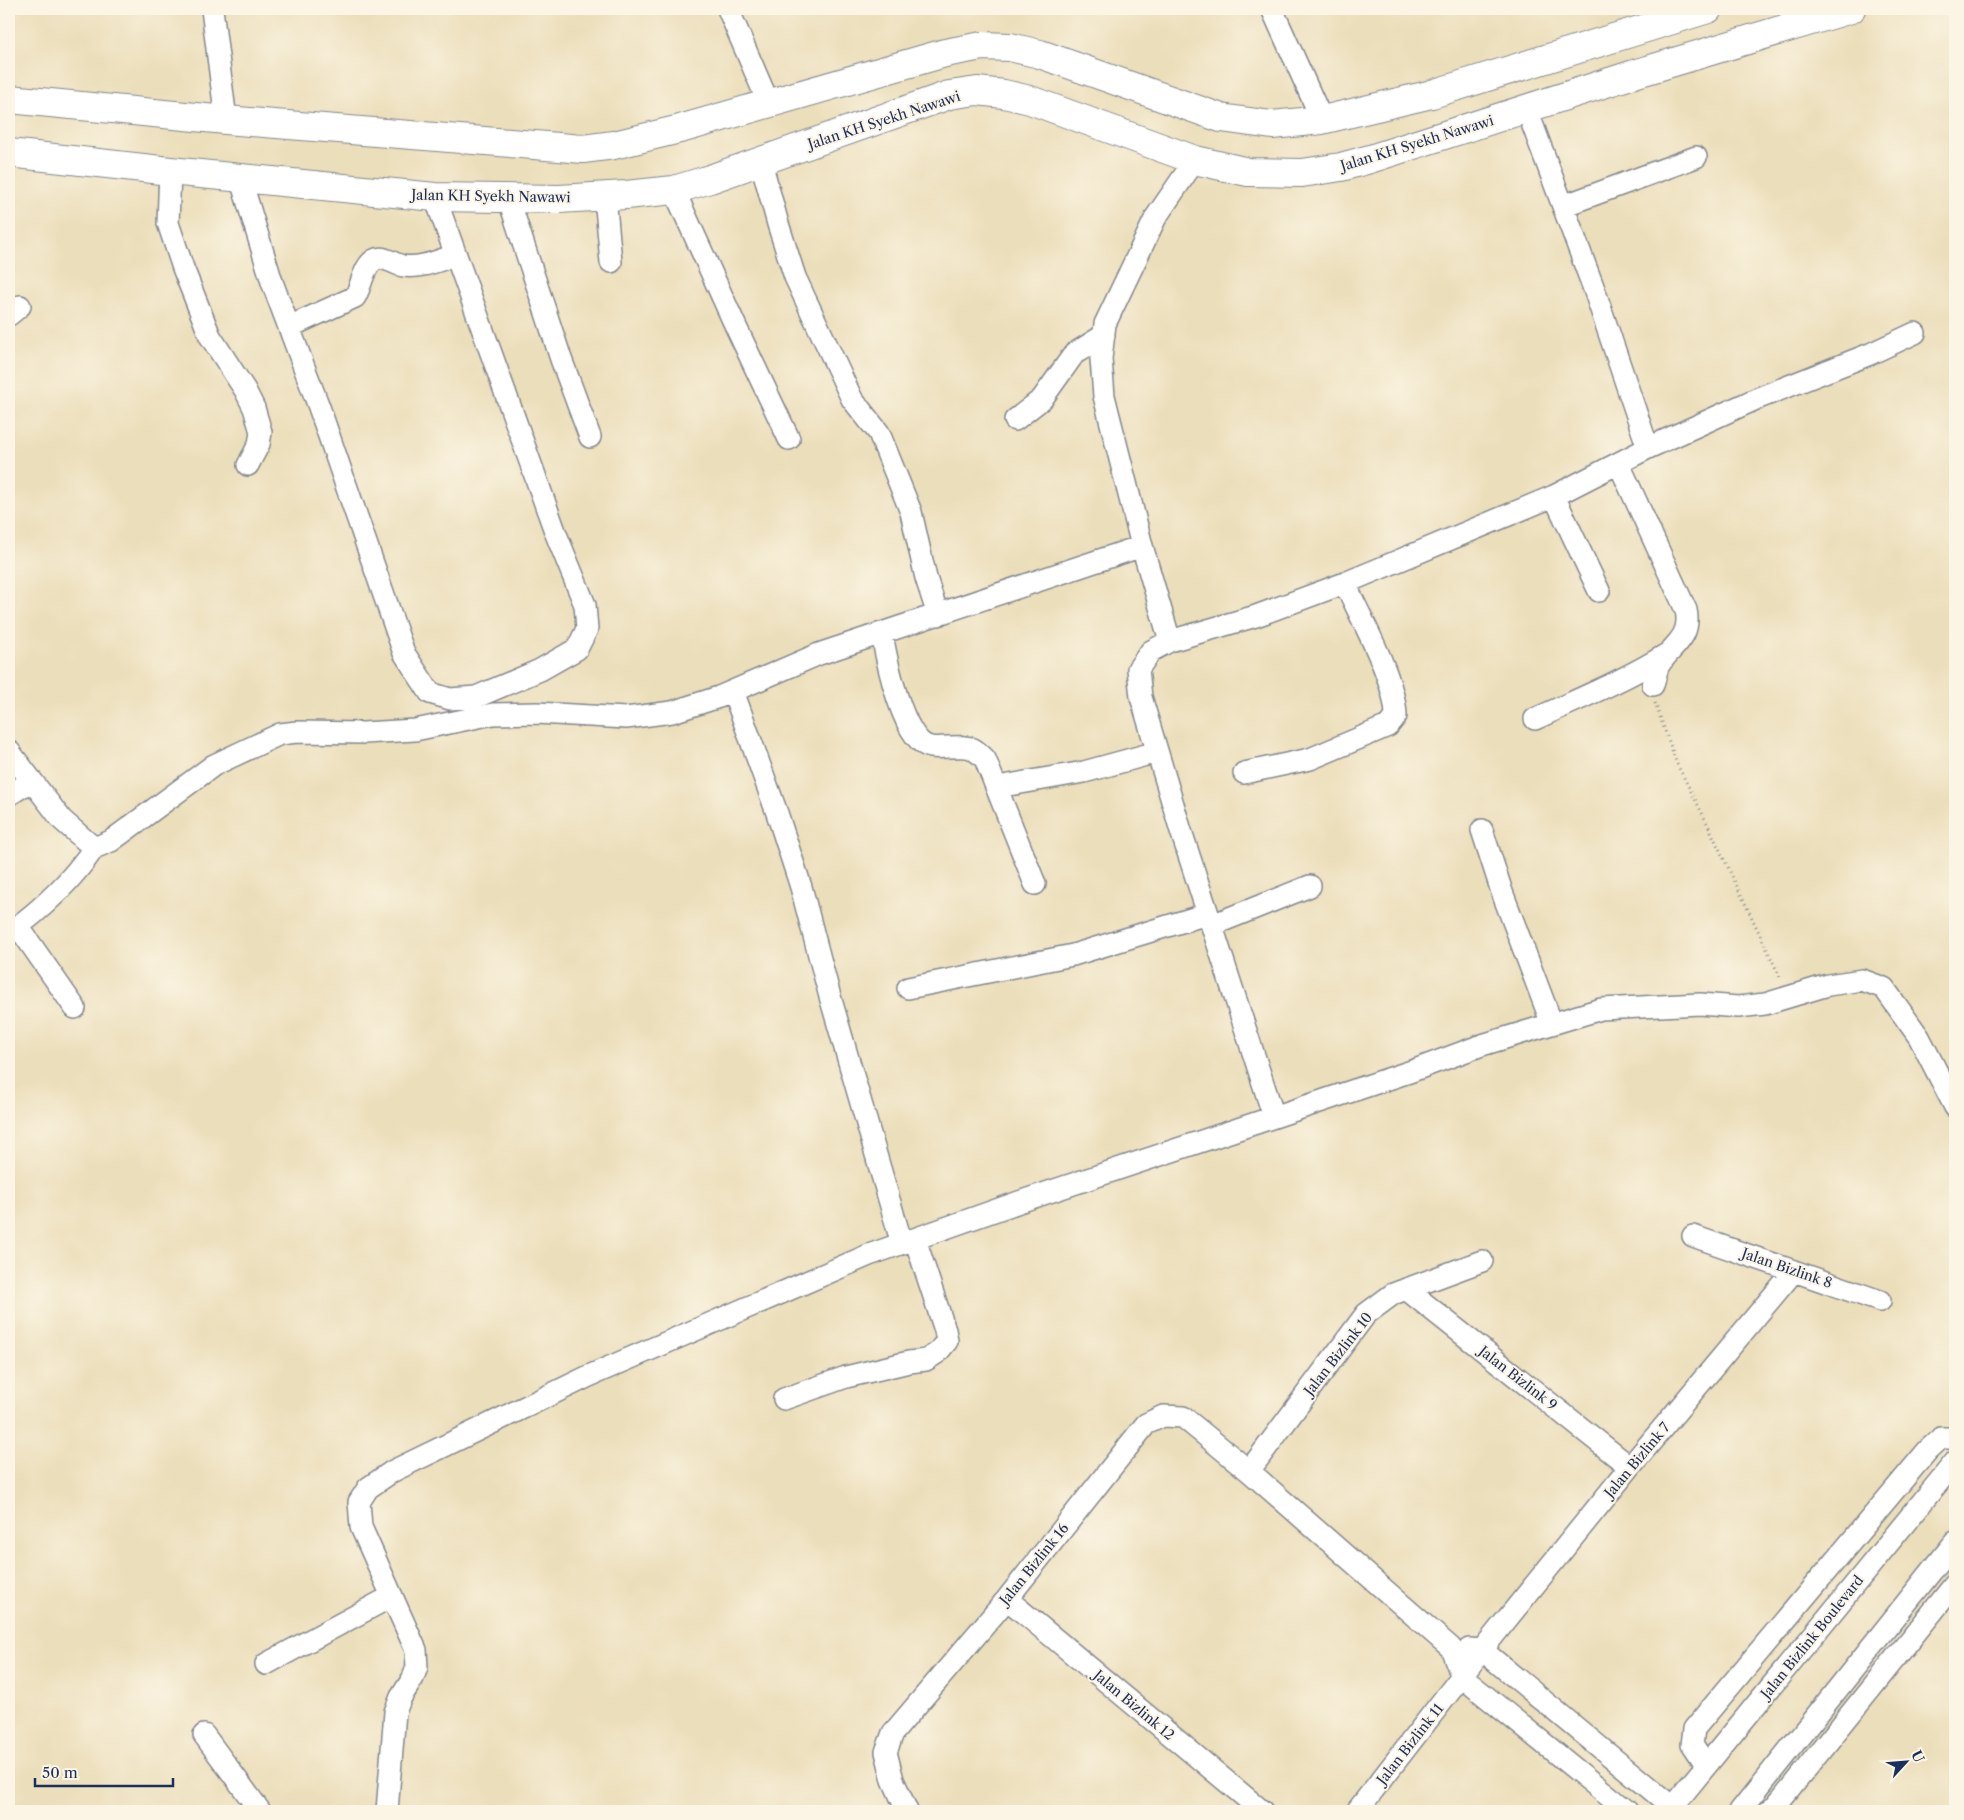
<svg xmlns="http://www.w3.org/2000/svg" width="1964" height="1820" font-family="'Libre Caslon Text',serif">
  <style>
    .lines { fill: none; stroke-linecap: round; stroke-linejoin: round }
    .minor-casing { stroke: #83868c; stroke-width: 24 }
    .major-casing { stroke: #83868c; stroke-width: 30 }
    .path { stroke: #83868c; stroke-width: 3; stroke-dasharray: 1 4; stroke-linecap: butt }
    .minor { stroke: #fff; stroke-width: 21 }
    .major { stroke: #fff; stroke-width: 28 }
    .labels { text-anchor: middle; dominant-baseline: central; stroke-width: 4; stroke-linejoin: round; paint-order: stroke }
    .street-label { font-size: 14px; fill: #1b2f5e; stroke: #fcf5e5 }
  </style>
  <rect width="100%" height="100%" fill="#fcf5e5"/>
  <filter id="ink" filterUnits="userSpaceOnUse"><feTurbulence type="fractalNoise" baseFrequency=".02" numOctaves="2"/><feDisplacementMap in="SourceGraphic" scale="10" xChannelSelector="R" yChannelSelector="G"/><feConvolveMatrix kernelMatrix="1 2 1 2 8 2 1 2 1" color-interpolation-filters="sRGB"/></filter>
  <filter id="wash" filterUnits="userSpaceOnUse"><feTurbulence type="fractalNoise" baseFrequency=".0096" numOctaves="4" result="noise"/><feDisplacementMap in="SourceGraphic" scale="20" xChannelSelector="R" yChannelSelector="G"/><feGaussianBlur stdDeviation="1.12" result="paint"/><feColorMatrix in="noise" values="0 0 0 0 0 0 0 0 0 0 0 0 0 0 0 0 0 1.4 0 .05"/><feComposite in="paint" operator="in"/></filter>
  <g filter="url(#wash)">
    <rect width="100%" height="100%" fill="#ebdeba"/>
  </g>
  <g filter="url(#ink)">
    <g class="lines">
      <defs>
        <path id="minor" d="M212 9 226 120
          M728 9 769 104
          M1272 9 1322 120
          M761 162 778 224 795 277 852 399 879 433 911 512 926 578 938 615
          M170 171 168 223 183 268 210 336 245 390 254 408 261 432 259 444 248 465
          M240 177 272 282 319 407 404 653 430 693 450 699 476 697 540 670 577 649 587 629 585 605 556 534 435 197
          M674 190 736 327 789 439
          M605 196 611 262
          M508 197 561 359 590 437
          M1563 206 1696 157
          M9 315 20 306
          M289 327 355 297C361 287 362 274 369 265 380 250 391 264 403 266 421 269 439 260 456 255
          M1015 420 1042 399 1074 354 1104 335
          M1648 448 1756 399 1870 354 1915 333
          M1619 464 1686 610C1692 638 1672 645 1659 665 1656 671 1655 679 1653 685
          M1554 496 1599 591
          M882 634C886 657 903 744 931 747 942 749 965 744 973 749 978 752 982 756 985 759L1035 884
          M1170 641 1142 546 1104 396 1101 359 1105 324 1156 217 1195 160
          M733 691 777 813 801 887 829 993 902 1244
          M1535 719C1579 699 1625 680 1667 654
          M9 751 62 820 94 848C72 880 41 910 9 933
          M1244 773 1310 759 1388 726 1396 716C1395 678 1361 619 1345 583
          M997 787 1084 772 1157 752
          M9 795 31 781
          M1482 830 1502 892 1552 1024
          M94 848 111 841 214 765 280 734 297 732 363 733 415 730 493 714 537 713 626 718 672 712 719 697 819 654 1142 546
          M1212 925 1310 886
          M18 926 75 1008
          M908 988 1073 955 1207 914
          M1274 1117 1412 1071 1482 1045 1601 1009 1700 1004 1738 1007 1765 1004 1828 985 1862 980 1884 988 1919 1037 1955 1107
          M1693 1236 1880 1301
          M1406 1289 1630 1467
          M784 1399 846 1377 909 1362 926 1360 937 1353 947 1341 945 1330 915 1239
          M1249 1471 1366 1314 1393 1294 1482 1261
          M1007 1599 1262 1811
          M1469 1649 1482 1650 1677 1811
          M266 1664 392 1596
          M204 1735 260 1811
          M1706 1766 1692 1745 1694 1729 1928 1450 1941 1438H1955
          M387 1811 395 1712 401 1697 413 1678 417 1667 416 1650 361 1527 359 1502 368 1488 393 1471 589 1376 869 1255 1019 1202 1274 1117 1181 831 1141 697 1138 669 1151 651 1170 641 1256 616 1345 583 1554 496 1648 448 1594 289 1527 110
          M907 1811 893 1780 886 1752 893 1733 1007 1599 1146 1424 1163 1416 1183 1417 1249 1471 1451 1648 1462 1677 1627 1811
          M1357 1811 1482 1650 1630 1467 1794 1271
          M1669 1811 1955 1462
          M1740 1811 1955 1542
          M1769 1811 1777 1805 1955 1584"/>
        <path id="major" d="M9 99 226 120 583 149 614 145 680 129 945 53 982 46 1010 47 1040 54 1221 118 1272 125 1322 120 1432 94 1708 9
          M9 153 170 171 435 197 559 199 626 195 674 190 710 179 949 95 977 91 1004 94 1030 100 1195 160 1248 172 1302 173 1341 167 1370 159 1634 74 1851 9"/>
      </defs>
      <use href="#minor" class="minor-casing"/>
      <use href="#major" class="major-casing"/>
      <path class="path" d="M1655 703 1677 764 1706 821 1781 979"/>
      <use href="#minor" class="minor"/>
      <use href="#major" class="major"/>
    </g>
  </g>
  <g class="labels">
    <g class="street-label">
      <text transform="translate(884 120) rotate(-18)">Jalan KH Syekh Nawawi</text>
      <text transform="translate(1417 143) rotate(-17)">Jalan KH Syekh Nawawi</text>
      <text transform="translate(491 196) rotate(1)">Jalan KH Syekh Nawawi</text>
      <text transform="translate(1787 1268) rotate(19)">Jalan Bizlink 8</text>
      <text transform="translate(1338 1354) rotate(-52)">Jalan Bizlink 10</text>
      <text transform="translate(1518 1378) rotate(38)">Jalan Bizlink 9</text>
      <text transform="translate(1637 1460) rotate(-50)">Jalan Bizlink 7</text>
      <text transform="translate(1034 1564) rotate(-51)">Jalan Bizlink 16</text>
      <text transform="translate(1812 1637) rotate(-51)">Jalan Bizlink Boulevard</text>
      <text transform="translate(1134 1705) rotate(40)">Jalan Bizlink 12</text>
      <text transform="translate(1410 1744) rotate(-52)">Jalan Bizlink 11</text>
    </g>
  </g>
  <rect width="1964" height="1820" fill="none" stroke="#fcf5e5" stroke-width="30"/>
  <g transform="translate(1906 1762) rotate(64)" stroke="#fcf5e5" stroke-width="4" paint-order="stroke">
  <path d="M0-4L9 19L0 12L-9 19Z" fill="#1b2f5e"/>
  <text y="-8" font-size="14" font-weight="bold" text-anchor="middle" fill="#1b2f5e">U</text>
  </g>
  <path d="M35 1778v8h138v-8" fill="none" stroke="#1b2f5e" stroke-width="2.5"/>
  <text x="42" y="1778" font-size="15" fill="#1b2f5e" stroke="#fcf5e5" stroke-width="4" paint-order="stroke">50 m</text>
</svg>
